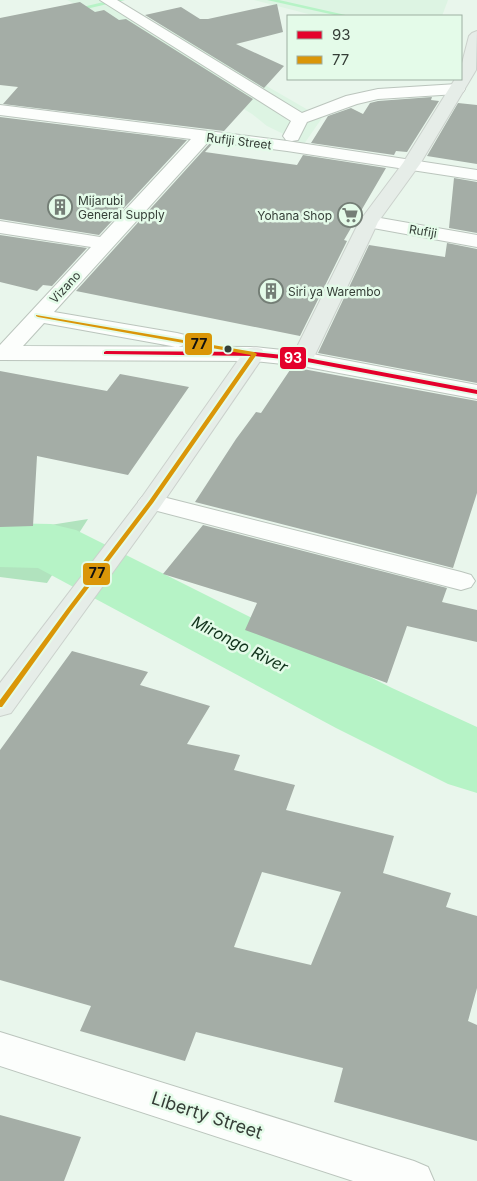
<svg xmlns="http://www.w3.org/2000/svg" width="477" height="1181" font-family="Inter,sans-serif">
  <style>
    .built { fill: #ddf4e3 }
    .forest { fill: #b1e3be }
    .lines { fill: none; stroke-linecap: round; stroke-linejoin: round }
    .stream { fill: #b6f3c6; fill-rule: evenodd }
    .river { fill: #b6f3c6; fill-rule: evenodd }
    .building { fill: #a4ada6; fill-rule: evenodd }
    .minor-casing { stroke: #bbc5bd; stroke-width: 2 }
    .major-casing { stroke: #cbd1cc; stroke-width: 2 }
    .minor { fill: #fcfefc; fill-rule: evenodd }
    .major { fill: #e6ede8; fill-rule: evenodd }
    .bus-1-casing { stroke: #e4fbe9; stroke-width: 4 }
    .bus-2-casing { stroke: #e4fbe9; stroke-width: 4 }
    .bus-1 { fill: #e4002b; fill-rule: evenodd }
    .bus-2 { fill: #da9608; fill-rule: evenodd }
    .bus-dot { fill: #353e37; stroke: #e4fbe9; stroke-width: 2 }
    .labels { text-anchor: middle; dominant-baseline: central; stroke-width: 5; stroke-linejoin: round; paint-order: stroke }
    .far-street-label { font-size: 12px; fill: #353e37; stroke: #e4fbe9 }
    .far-poi-label { font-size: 12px; fill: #353e37; stroke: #e4fbe9; text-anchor: start }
    .water-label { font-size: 16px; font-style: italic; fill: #10321b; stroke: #e4fbe9 }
    .near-street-label { font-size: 18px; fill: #353e37; stroke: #e4fbe9 }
    .line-badge { stroke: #e4fbe9; stroke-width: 2 }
    .badge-label { font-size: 14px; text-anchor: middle; font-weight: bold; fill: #fff }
    .pale-badge-label { font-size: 14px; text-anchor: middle; font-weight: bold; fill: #111 }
  </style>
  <rect width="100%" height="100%" fill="#e9f6ec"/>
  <path class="built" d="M67 0H117L322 118 304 144 267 126 252 114 203 84 137 34Z
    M254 0H448L442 16H316Z"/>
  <path class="forest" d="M88 519 47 583 0 577V533Z"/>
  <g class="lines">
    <path class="stream" d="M112 0H125L73 12 70 10Z
      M267 0H279L350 16H339Z"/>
    <path class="river" d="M0 523 51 524 76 530 392 688 477 727V793L448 784 336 728 38 568 0 567Z"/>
  </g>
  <path class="building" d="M80 2 95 12 104 10 119 20 126 19 253 99 224 131 3 104 18 87 0 85V18Z
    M277 4 283 32 236 44 284 66 264 88 145 15 181 7 200 19H208Z
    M432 97 431 100 439 101 407 152 396 151 394 155 311 143 328 116 351 108 363 114 370 103 378 101Z
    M458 103 477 105V164L427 156Z
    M0 117 187 140 99 235 0 219Z
    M210 143H213L205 152 297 165 303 155 386 168 344 240 347 241 300 336 76 291Z
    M454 178 477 182V233L449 228Z
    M0 235 87 248 52 286 43 285 37 291 0 282Z
    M447 243 477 249V383L318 353 369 245 445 257Z
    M292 367 477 401V493L453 568 195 502 236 439 256 412 261 413Z
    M0 371 107 391 120 374 189 387 128 475 37 456 33 526 0 527Z
    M203 525 447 588 442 602 477 610V642L407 626 387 683 245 630 257 603 163 574Z
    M72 651 148 672 140 685 210 706 187 744 240 755 234 770 295 785 286 810 394 836 383 873 451 893 446 907 477 916V988L468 1021 477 1025V1141L334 1102 343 1068 196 1032 185 1061 80 1031 91 1006 0 980V750ZM262 872 341 892 311 965 234 947Z
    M0 1115 81 1137 64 1181H0Z"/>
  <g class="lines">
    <defs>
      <path id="minor" d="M100 0H117L302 113 346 96 378 89 457 84 463 86 465 89 463 92 457 94 378 99 357 104 307 122 298 140 292 141 286 140 283 136 291 121Z
        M0 105 287 141 477 170V180L287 151 209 141 54 312 177 333 185 335 188 340 185 345 177 347 44 323 23 346 254 347 302 352 477 385V399L302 366 254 361 0 360V345L91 247 0 233V221L100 237 191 139 0 115Z
        M369 216 477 235V247L362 226 359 222 362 218Z
        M151 494 461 572 471 575 475 581 471 587 461 590 142 507 138 502 142 497Z
        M0 1032 414 1161 428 1167 434 1181H353L0 1066Z"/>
      <path id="major" d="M477 31 476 70 420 164 378 222 313 359 310 364 302 366 294 364 291 359 359 222 403 163 455 79H461V67L469 36 472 33Z
        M254 347 262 349 265 354 160 507 11 713 0 716V683L142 497 246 349Z"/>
    </defs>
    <use href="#minor" class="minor-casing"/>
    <use href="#major" class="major-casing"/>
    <use href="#minor" class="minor"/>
    <use href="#major" class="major"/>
    <defs>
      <path id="bus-1" d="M106 351 254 352 302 357 477 390V394L302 361 254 356 104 354V352Z"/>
      <path id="bus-2" d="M36 315 254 352 257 354 153 503 71 611 2 707H0V700L67 609 149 501 251 355 38 317 36 316Z"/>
    </defs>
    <use href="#bus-1" class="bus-1-casing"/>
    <use href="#bus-2" class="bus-2-casing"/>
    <use href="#bus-1" class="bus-1"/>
    <use href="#bus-2" class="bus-2"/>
  </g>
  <defs>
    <symbol id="building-ring" viewBox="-11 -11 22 22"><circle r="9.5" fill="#e4fbe9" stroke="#747e76" stroke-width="1.5"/><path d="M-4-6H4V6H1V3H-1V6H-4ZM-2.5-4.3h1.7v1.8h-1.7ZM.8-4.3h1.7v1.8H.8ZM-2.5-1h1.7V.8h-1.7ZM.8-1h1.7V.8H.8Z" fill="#747e76"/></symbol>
    <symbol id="supermarket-ring" viewBox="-11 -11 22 22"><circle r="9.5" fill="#e4fbe9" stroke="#747e76" stroke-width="1.5"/><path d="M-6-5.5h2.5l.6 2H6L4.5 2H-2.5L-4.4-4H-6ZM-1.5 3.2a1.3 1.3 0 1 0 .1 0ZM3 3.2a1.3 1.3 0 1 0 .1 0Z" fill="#747e76"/></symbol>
  </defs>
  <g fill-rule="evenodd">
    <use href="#building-ring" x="46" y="193" width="28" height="28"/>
    <use href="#supermarket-ring" x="336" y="201" width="28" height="28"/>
    <use href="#building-ring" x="257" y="277" width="28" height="28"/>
  </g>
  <circle class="bus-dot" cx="228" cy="349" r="4.5"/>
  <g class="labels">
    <g class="far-street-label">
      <text transform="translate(239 141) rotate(7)">Rufiji Street</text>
      <text transform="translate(423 231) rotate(9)">Rufiji</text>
      <text transform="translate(65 287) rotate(-47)">Vizano</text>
    </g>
    <g class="far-poi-label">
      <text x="78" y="200">Mijarubi<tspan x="78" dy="14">General Supply</tspan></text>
      <text x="332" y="215" text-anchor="end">Yohana Shop</text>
      <text x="288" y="291">Siri ya Warembo</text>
    </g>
    <g class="water-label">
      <text transform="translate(240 644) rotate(27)">Mirongo River</text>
    </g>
    <g class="near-street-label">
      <text transform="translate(207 1115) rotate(18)">Liberty Street</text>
    </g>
  </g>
  <g class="line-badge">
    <rect x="184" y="332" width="29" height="24" rx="5" fill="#da9608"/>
    <rect x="279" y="346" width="28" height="24" rx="5" fill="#e4002b"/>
    <rect x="82" y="562" width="29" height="24" rx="5" fill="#da9608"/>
  </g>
  <g class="badge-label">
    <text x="293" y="363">93</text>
  </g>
  <g class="pale-badge-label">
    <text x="199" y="349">77</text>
    <text x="97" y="578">77</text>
  </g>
  <rect x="287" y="15" width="175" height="65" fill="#e4fbe9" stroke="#9eafa2"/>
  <rect x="297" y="31" width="25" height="8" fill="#e4002b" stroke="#9eafa2"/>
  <text x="332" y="40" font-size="15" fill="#353e37">93</text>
  <rect x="297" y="56" width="25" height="8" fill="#da9608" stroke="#9eafa2"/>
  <text x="332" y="65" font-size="15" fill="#353e37">77</text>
</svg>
